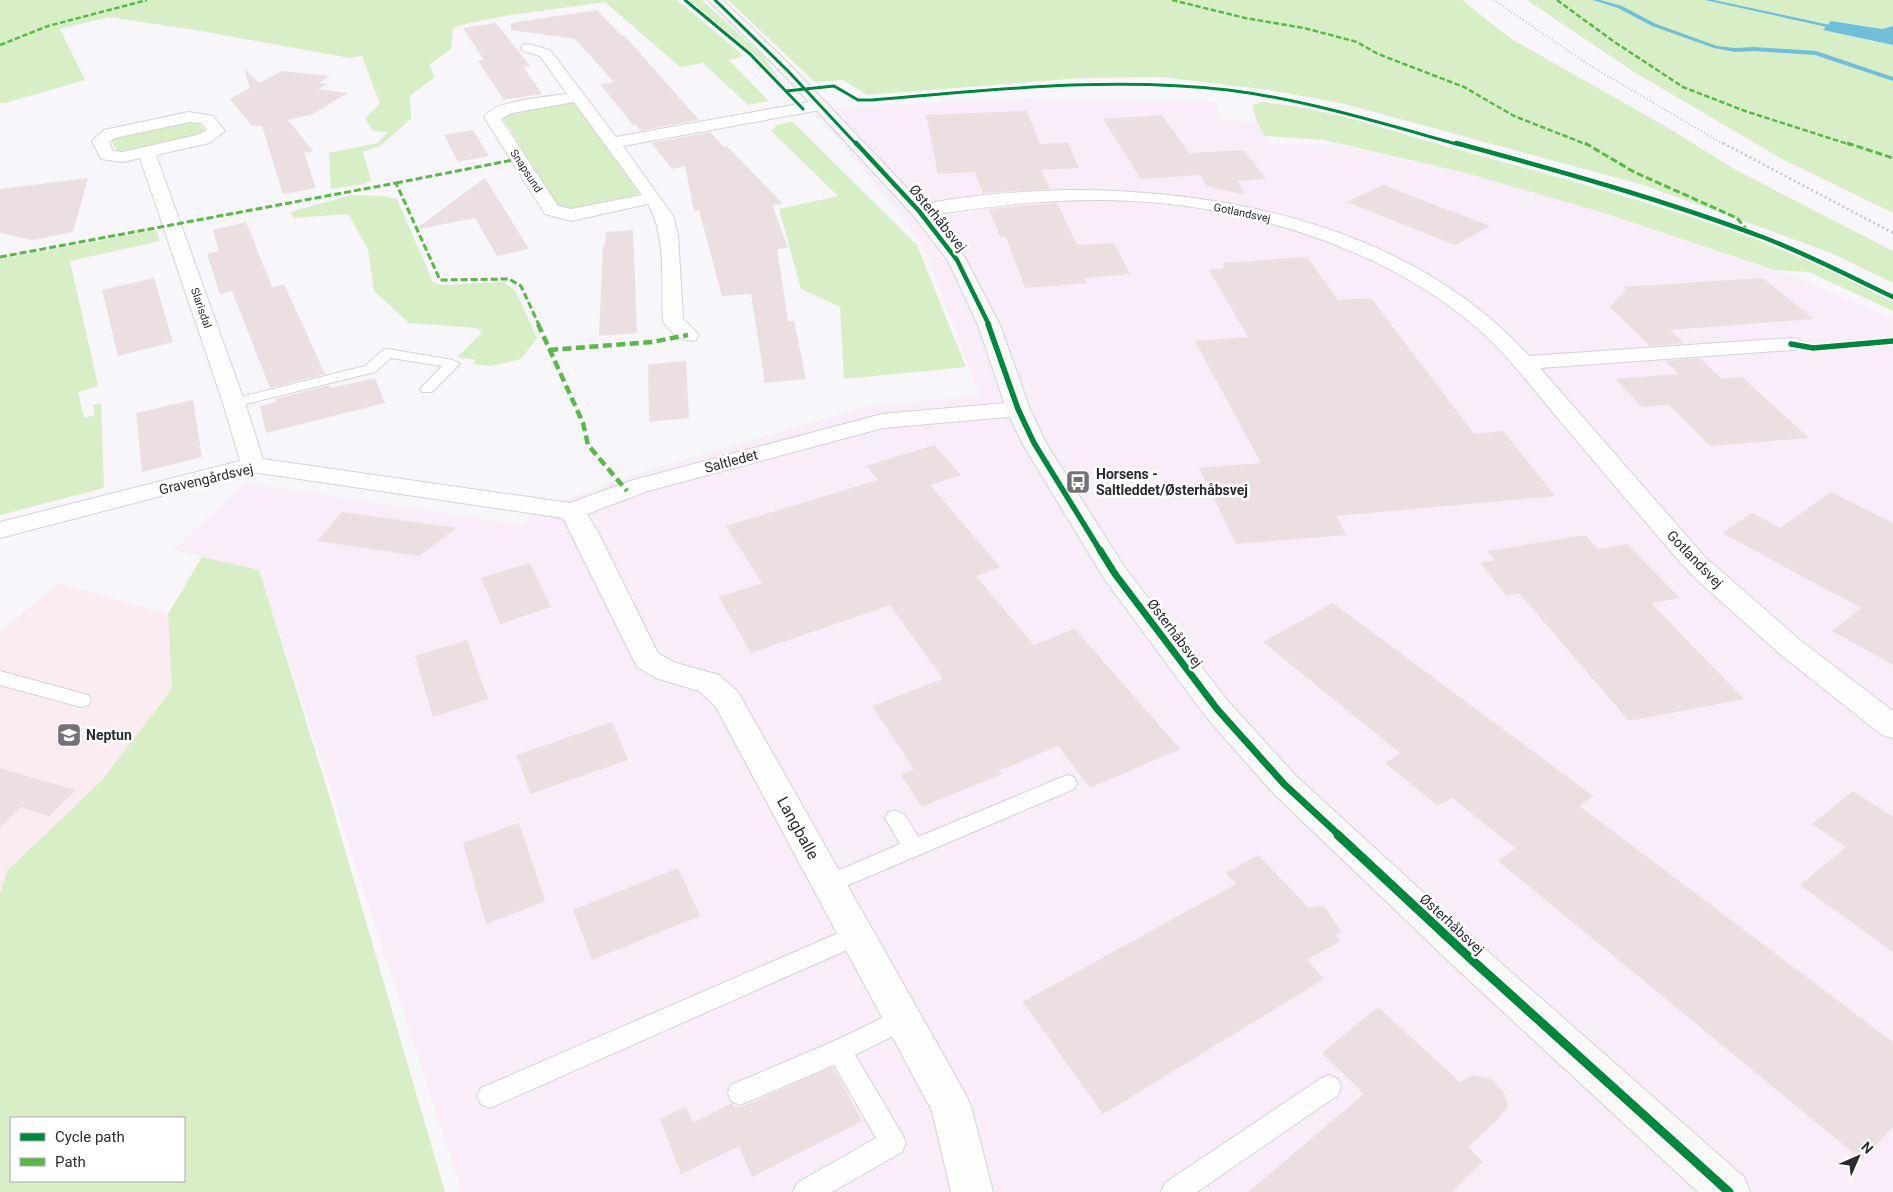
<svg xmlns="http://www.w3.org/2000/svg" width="1893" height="1192" font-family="Roboto,sans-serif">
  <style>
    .industrial { fill: #f8edf8 }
    .education { fill: #fbecf1 }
    .green { fill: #d8eec7; fill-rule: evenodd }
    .water { fill: #70bed8 }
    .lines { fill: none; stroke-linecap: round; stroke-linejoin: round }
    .stream { fill: #70bed8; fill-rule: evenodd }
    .building { fill: #ebdfe1 }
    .lane-casing { stroke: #d6d2da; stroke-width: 2 }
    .street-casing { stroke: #d6d2da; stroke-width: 2 }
    .secondary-casing { stroke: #d6d2da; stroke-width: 2 }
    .lane { fill: #fefefe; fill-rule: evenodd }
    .street { fill: #fefefe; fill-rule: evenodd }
    .secondary { fill: #fbf9f8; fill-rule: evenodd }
    .rail-far1 { stroke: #c6c5c7; stroke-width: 2; stroke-dasharray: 1 2.5; stroke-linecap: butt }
    .rail { stroke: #c6c5c7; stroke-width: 2.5; stroke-dasharray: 2 3; stroke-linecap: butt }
    .quiet-far2 { stroke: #58b947; stroke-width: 2.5; stroke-dasharray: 5.5 2.5; stroke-linecap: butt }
    .quiet-far1 { stroke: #58b947; stroke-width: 3; stroke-dasharray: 7 3; stroke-linecap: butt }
    .quiet { stroke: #58b947; stroke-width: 4.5; stroke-dasharray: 9 4.5; stroke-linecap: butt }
    .cycleway-far4-casing { stroke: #fff; stroke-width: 5 }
    .cycleway-far3-casing { stroke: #fff; stroke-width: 6 }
    .cycleway-far2-casing { stroke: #fff; stroke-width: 8 }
    .cycleway-far1-casing { stroke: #fff; stroke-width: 10 }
    .cycleway-casing { stroke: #fff; stroke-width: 12 }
    .cycleway-far4 { stroke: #00873e; stroke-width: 3 }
    .cycleway-far3 { stroke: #00873e; stroke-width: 4.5 }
    .cycleway-far2 { stroke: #00873e; stroke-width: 5.5 }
    .cycleway-far1 { stroke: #00873e; stroke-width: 7 }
    .cycleway { stroke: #00873e; stroke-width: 9 }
    .labels { text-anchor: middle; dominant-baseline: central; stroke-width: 5; stroke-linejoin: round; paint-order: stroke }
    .far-street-label { font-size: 11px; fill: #2d2932; stroke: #fff }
    .street-label { font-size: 14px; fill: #2d2932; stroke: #fff }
    .poi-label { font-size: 14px; font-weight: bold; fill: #2d2932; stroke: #fff; text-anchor: start }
    .near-street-label { font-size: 16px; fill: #2d2932; stroke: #fff }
  </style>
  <rect width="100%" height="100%" fill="#f8f6fb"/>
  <path class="industrial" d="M1027 98 1216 102 1219 120 1257 122 1270 144 1338 145 1466 173 1604 213 1795 277 1893 319V1192H462L259 570 173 550 245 483 523 525 531 512 639 473 868 406 980 396 922 244 842 143 815 115 840 107Z"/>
  <path class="education" d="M59 583 168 614 172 689 102 780 7 871 0 894V627L4 628Z"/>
  <path class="green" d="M0 0H677L744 56 729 60 769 101 748 105 703 63 680 67 605 2 505 16 465 24 453 28 451 49 429 65 435 77 410 96 411 119 380 146 363 152 371 180 364 184 331 189 329 153 377 143 388 132 373 131 365 118 380 104 362 56 350 58 201 31 109 17 60 29 85 80 5 103H0Z
    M688 0H702L763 56 785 87 756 56Z
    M728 0H1462L1510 38 1670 129 1736 170 1893 251V283L1829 252 1643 185 1345 104 1269 90 1161 77 1081 78 867 95 843 80 815 82Z
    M1527 0H1893V26L1882 29 1831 21 1824 30 1893 45V213L1782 159 1634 72Z
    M564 101 575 103 639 192 635 198 568 211 559 209 501 115Z
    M1263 102 1306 108 1353 119C1487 160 1624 191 1755 239 1802 257 1848 279 1893 302V311L1809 272 1775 270 1604 213 1466 173 1324 140 1265 136 1257 122 1252 105Z
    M190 120 198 122 206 132 200 136 125 153 117 152 111 140 117 136Z
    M791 122 795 124 917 245 966 367 844 379 840 307 801 289 779 209 838 196 771 131 777 125Z
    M351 195 383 196 397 199 433 282 441 285 503 282 515 290 537 338 521 359 492 366 473 364 476 360 457 357 482 333 477 328 409 323 374 291 368 249 348 214 294 218 290 212Z
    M156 230 160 241 70 261 98 386 78 392 84 418 95 415 93 405 101 403 104 488 0 515V259Z
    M202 557 259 570 329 795 445 1192H0V894L7 871 102 780 172 689 168 614ZM184 1118V1181H11V1118Z"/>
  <path class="water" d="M1831 21 1882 29 1893 26V45L1823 30Z"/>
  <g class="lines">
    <path class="stream" d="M1593 0H1600L1622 6 1656 24 1717 46 1735 48 1754 47 1816 51 1893 77V81L1815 55 1754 51 1735 52 1714 48 1652 26 1618 8Z
      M1705 0H1714L1830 25 1827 27Z"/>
  </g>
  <path class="building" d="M597 10 621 35H624L699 120 640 131 636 125H633L600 84 614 82 575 39 511 30V23Z
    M496 23 530 66 523 67 542 94 504 100 478 61 484 60 463 28Z
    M244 68 259 83 282 71 330 76 319 83 328 84 318 89 348 93 313 114 288 120 313 151 304 153 316 188 283 194 262 126H252L230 99 250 88Z
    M1027 111 1040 144 1068 143 1079 168 1041 170 1050 189 983 193 975 172 938 174 926 115Z
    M1162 115 1189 153 1244 150 1266 179 1238 181 1245 195 1207 186 1200 175 1141 179 1103 119Z
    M473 130 489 156 458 162 444 135Z
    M710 132 724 147 727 146 783 204 772 205 788 248 777 249 788 321H794L806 379 765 383 751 294 722 296 699 210 694 211 685 166 672 169 651 143Z
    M88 178 73 232 33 240 0 233V189Z
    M485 178 529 249 497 256 475 218 414 230Z
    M1383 185 1490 226 1455 245 1347 202Z
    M1057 203 1077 245 1114 243 1130 274 1084 278 1087 283 1025 288 1006 237H1000L989 209Z
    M246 222 272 287 284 284 325 374 270 388 232 291 220 294 207 254 219 251 213 230Z
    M633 230 637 333 599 336 603 245H605L606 232Z
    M1307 257 1338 300 1371 298 1474 434 1503 431 1555 496 1336 516 1347 535 1236 544 1199 468 1261 463 1195 341 1248 337 1209 270 1225 268 1222 263Z
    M154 278 173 342 118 356 102 290Z
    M1763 278 1814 319 1670 330 1684 343 1650 346 1608 305H1612L1626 290 1623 287Z
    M1700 358 1722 379 1742 377 1809 438 1710 446 1669 405 1642 407 1615 379 1679 374 1665 361Z
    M686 361 689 418 649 422 648 364Z
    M375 378 385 403 266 433 260 406 276 402 275 399 330 385 331 388Z
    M193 400 202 457 142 472 136 413Z
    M934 445 961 475 930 485 1000 567 976 576 1034 645 1075 629 1180 749 1090 788 1058 746 1000 770 1002 774 922 807 901 775 914 769 872 706 943 679 890 605 751 653 719 597 762 583 726 526 878 480 866 466Z
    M1831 492 1893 523V665L1832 631 1861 608 1722 533 1752 513 1780 528Z
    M342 512 456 528 419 556 317 541Z
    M1585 535 1598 549 1627 544 1680 598 1651 603 1744 699 1629 721 1519 593 1507 596 1480 563 1495 560 1487 551Z
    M530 563 551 607 500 624 481 578Z
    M1333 603 1593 796 1579 806 1893 1042V1127L1862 1160 1498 861 1515 848 1452 798 1438 806 1385 763 1400 753 1263 642Z
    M467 640 488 699 433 717 415 656Z
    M612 722 628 760 530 794 517 755Z
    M0 768 40 780 76 790 49 816 21 807 0 827Z
    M1853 791 1893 817V952L1800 885 1846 847 1812 824Z
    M519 823 545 901 486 924 463 843Z
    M1258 855 1309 908 1323 905 1342 932 1335 935 1340 941 1307 960 1324 979 1103 1114 1023 1002 1236 884 1226 873Z
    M678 868 700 916 592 960 573 910Z
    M1378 1007 1460 1082 1474 1075 1490 1079 1504 1092 1508 1107 1498 1119 1468 1147 1483 1162 1452 1192H1248L1364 1094 1322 1053Z
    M833 1067 862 1121 752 1177 739 1146 681 1174 660 1119 686 1107 693 1123 732 1103 734 1107H741Z"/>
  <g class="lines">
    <defs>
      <path id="lane" d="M388 349 453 360 460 364 432 392H422L420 389 442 366 391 358 375 372 234 407 229 406 227 403 229 400 365 366 383 350Z
        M0 671 88 695 91 700 88 705 81 707 0 685Z
        M1067 775 1074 777 1077 783 1074 789 837 890 829 893 821 890 818 884 821 878 900 844 885 818 888 812C905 807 910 824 918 837Z
        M857 925 865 928 868 935 865 942 499 1104 490 1108 481 1104 477 1096 481 1088Z
        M903 1008 911 1011 915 1019 911 1027 855 1055 902 1134 906 1143 902 1152 832 1192H793L797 1183 876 1138 834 1065 740 1105 731 1101 728 1093 731 1085 830 1043Z
        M1329 1075 1338 1079 1341 1087 1338 1095 1197 1192H1161L1165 1183 1320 1079Z"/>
      <path id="street" d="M528 44 550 50 616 137 820 100 826 102 828 105 826 108 820 110 623 146 673 216 678 235 683 319 699 335 696 340C681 343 671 333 663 321 661 285 667 236 648 204L571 221 545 214 484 117C496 100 547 97 567 94L540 56 523 51 521 48 523 45ZM574 102 642 195 571 209 558 206 501 119 512 113Z
        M189 112 213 116 225 131 209 143 156 155 245 403 263 459 570 503 630 481 882 414 1018 402 1026 404 1030 409 1026 414 1018 416 883 428 648 491 587 514 598 532 658 653 676 663 719 675 738 692 965 1093 971 1106 993 1192H951L932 1111 716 707 699 691 656 678 637 667 563 518 253 472 0 538V522L240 461 223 403 140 158 123 162 101 159 92 141 104 130ZM189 122 202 123 207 130 197 135 123 152 113 151 109 142 115 138Z
        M1065 190C1230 189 1414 229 1529 356L1791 338 1799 339 1802 344 1799 349 1791 350 1540 368 1704 556 1801 641 1893 711V738L1882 735 1781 655 1696 579 1681 563C1638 514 1597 464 1555 415 1530 385 1506 353 1477 328 1380 244 1234 202 1108 200 1044 199 982 207 919 217L913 215 910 211 913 207C961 195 1015 192 1065 190Z"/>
      <path id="secondary" d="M708 0H723L793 68 925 207 964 256 1000 325 1030 409 1046 443 1125 568 1228 701 1295 775 1484 948 1744 1177 1750 1192H1698L1458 970 1273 793 1206 717 1105 580 1022 443 1006 409 978 325 948 261 913 215 783 74Z"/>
    </defs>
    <use href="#lane" class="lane-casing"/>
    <use href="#street" class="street-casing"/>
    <use href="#secondary" class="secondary-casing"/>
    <use href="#lane" class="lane"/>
    <use href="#street" class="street"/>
    <use href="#secondary" class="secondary"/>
    <path class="rail-far1" d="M1494 0 1589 65 1725 145"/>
    <path class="rail" d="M1723 143 1893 233"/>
    <path class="quiet-far2" d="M1172 0 1245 18 1304 28 1357 42 1378 54 1464 87 1514 116 1588 145
      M1557 0 1613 41 1683 87 1745 111 1851 145
      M0 45 48 26 147 0"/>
    <path class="quiet-far1" d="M1585 143 1634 172 1737 218 1746 229
      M1847 143 1893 158
      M396 183 518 159
      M0 257 396 183 440 280 509 279 521 286 539 325"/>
    <path class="quiet" d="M538 324 583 423 588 445 627 491
      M549 350 652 342 688 335"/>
    <defs>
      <path id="cycleway-far4" d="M685 0 750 54 803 109
        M715 0 788 71 857 145
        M786 91 834 86 858 100H872C990 90 1110 76 1228 90 1307 100 1384 124 1460 145"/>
      <path id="cycleway-far3" d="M856 143 919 211 957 260 989 325
        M1456 143C1560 171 1664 200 1765 238 1809 255 1851 277 1893 297"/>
      <path id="cycleway-far2" d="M988 324 1018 409 1034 443 1101 552
        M1791 344 1813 348 1893 341"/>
      <path id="cycleway-far1" d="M1100 550 1115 574 1217 709 1284 784 1340 836"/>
      <path id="cycleway" d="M1338 835 1471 959 1729 1192"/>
    </defs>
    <use href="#cycleway-far4" class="cycleway-far4-casing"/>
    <use href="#cycleway-far3" class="cycleway-far3-casing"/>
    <use href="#cycleway-far2" class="cycleway-far2-casing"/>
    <use href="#cycleway-far1" class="cycleway-far1-casing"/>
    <use href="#cycleway" class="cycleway-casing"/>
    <use href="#cycleway-far4" class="cycleway-far4"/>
    <use href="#cycleway-far3" class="cycleway-far3"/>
    <use href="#cycleway-far2" class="cycleway-far2"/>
    <use href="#cycleway-far1" class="cycleway-far1"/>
    <use href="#cycleway" class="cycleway"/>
  </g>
  <defs>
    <symbol id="bus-square" viewBox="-11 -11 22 22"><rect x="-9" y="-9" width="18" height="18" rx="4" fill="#747178" stroke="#fff"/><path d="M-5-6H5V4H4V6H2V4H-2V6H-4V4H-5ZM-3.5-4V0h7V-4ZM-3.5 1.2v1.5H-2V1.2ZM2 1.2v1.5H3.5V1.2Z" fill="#fff"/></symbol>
    <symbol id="school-square" viewBox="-11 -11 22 22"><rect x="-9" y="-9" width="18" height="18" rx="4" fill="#747178" stroke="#fff"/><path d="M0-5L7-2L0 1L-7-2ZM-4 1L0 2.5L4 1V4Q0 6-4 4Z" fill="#fff"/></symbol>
  </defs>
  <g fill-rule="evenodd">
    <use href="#bus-square" x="1064" y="468" width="28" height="28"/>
    <use href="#school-square" x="55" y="721" width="28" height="28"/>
  </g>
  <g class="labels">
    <g class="far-street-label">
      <text transform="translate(526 171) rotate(57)">Snapsund</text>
      <text transform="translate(1242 213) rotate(12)">Gotlandsvej</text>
      <text transform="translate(201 308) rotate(71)">Slarisdal</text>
    </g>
    <g class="street-label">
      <text transform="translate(938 218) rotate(51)">Østerhåbsvej</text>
      <text transform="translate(731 461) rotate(-15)">Saltledet</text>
      <text transform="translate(206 479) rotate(-13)">Gravengårdsvej</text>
      <text transform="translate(1695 559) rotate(46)">Gotlandsvej</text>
      <text transform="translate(1175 633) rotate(53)">Østerhåbsvej</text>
      <text transform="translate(1452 924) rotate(43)">Østerhåbsvej</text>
    </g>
    <g class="poi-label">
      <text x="1096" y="474">Horsens -<tspan x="1096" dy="16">Saltleddet/Østerhåbsvej</tspan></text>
      <text x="86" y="735">Neptun</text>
    </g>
    <g class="near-street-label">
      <text transform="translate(798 828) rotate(61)">Langballe</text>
    </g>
  </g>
  <rect x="10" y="1117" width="175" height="65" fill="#ffffff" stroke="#aba9ad"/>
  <rect x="20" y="1133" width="25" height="8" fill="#00873e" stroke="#aba9ad"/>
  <text x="55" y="1142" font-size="15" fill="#2d2932">Cycle path</text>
  <rect x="20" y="1158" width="25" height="8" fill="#58b947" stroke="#aba9ad"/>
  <text x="55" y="1167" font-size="15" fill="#2d2932">Path</text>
  <g transform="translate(1858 1157) rotate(45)" stroke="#ffffff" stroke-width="4" paint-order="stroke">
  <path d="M0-4L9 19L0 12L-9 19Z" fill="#2d2932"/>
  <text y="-8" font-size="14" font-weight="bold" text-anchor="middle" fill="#2d2932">N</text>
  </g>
</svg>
